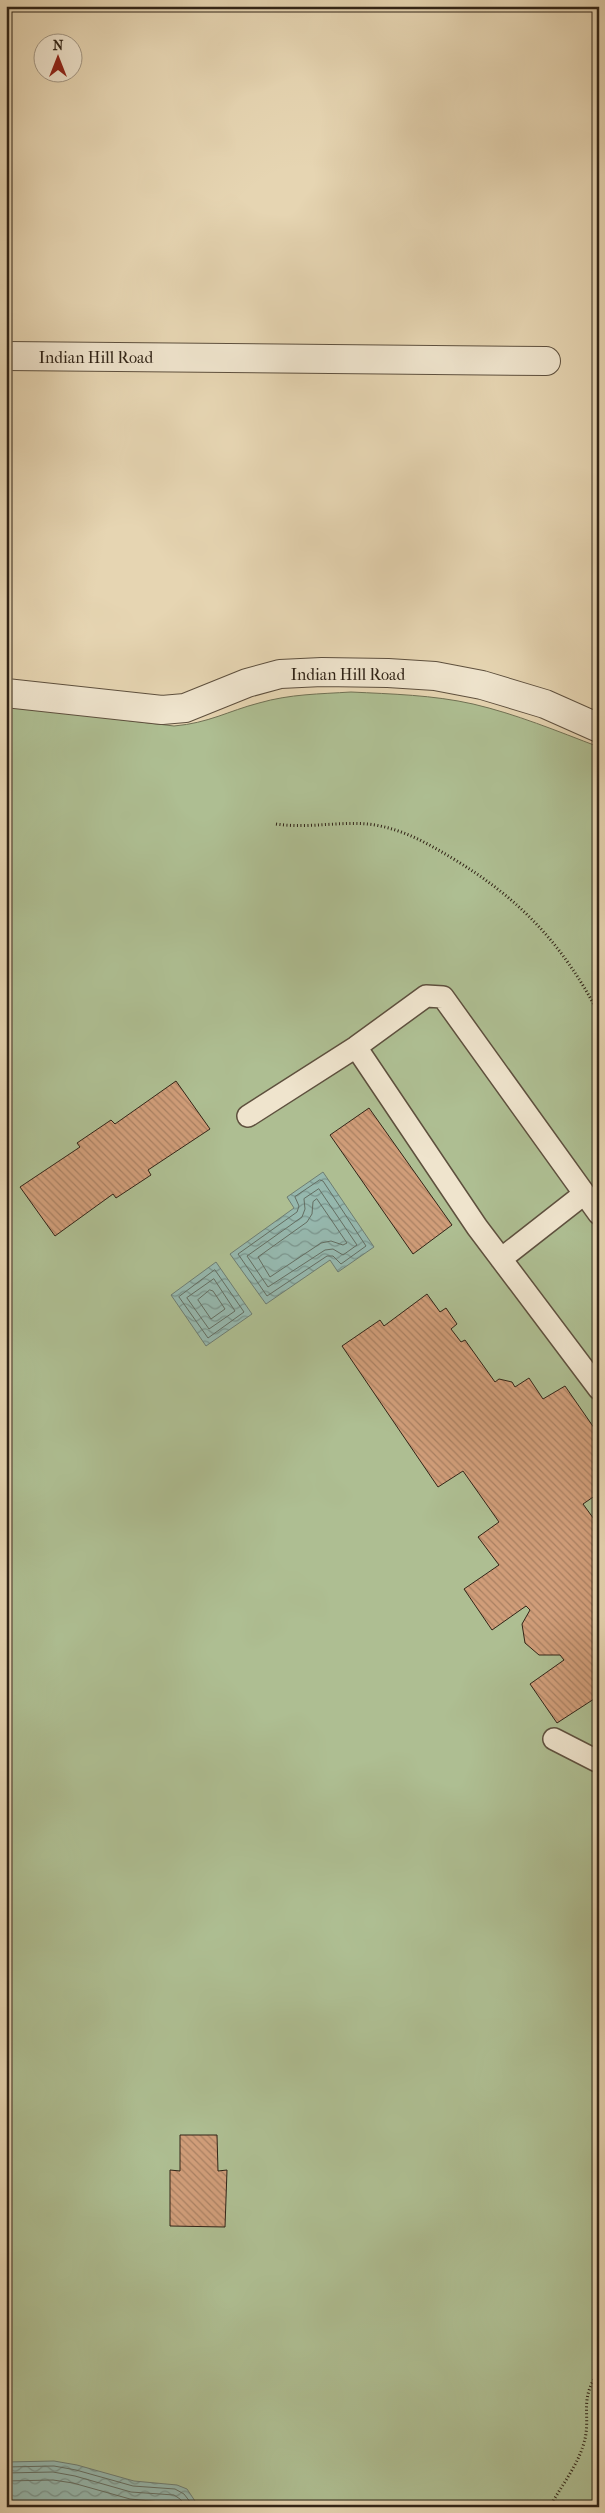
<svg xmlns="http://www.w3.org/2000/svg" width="605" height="2513" font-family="'IM FELL French Canon',serif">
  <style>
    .green { fill: #aebe92; stroke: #707154 }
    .water { fill: url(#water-waves); stroke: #6e7d72 }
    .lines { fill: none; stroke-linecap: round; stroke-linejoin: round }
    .shore { stroke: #646e62; stroke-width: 1 }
    .building { fill: url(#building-back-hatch); stroke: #312417 }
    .lane-casing { stroke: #5e503e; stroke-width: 24 }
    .street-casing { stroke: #5e503e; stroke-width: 30 }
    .path { stroke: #312417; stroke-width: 3; stroke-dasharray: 1 2.5; stroke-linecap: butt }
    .lane { stroke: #efe4cd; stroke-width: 21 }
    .street { stroke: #efe4cd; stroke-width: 28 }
    .labels { text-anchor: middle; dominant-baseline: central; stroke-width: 4; stroke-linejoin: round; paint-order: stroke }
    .street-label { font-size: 16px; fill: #312417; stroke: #efe4cd }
  </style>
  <defs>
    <pattern id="water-waves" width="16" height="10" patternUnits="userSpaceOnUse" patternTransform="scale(1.25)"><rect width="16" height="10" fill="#96b8ae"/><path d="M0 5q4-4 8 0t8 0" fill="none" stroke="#7b958d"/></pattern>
    <pattern id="building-back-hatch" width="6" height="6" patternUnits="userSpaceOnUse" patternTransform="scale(1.25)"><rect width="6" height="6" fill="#d09d79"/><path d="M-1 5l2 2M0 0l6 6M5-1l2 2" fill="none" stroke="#a98062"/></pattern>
  </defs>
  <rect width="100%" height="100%" fill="#e6d5b2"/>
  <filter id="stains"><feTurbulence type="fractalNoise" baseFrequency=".004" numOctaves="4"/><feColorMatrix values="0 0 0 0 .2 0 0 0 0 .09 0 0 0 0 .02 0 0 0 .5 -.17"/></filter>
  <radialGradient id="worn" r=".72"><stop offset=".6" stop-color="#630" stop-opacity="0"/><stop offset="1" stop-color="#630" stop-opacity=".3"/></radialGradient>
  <path class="green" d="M351 692C392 694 433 695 473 704 516 714 557 731 599 747V2507H6V706L174 726C209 723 228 711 259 703 290 694 320 694 351 692Z"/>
  <path class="water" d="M323 1172 374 1247 338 1272 330 1260 266 1304 230 1254 294 1208 287 1197Z
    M216 1262 252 1314 206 1346 171 1295Z
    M54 2461 77 2465 134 2481 177 2485 187 2489 199 2507H6V2462Z"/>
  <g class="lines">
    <path class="shore" d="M320 1180 323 1181 366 1246 341 1264 333 1256H327L267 1296 238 1254 297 1212 299 1206 295 1197Z
      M319 1189 357 1245 343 1255 333 1249 325 1250 268 1287 247 1256 302 1217 305 1209 304 1199Z
      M317 1199 347 1243 343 1245 331 1241 321 1243 270 1277 258 1257 307 1222 312 1214 313 1202Z
      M215 1270 244 1312 208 1338 179 1297Z
      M214 1279 235 1311 209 1329 187 1298Z
      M210 1290 213 1291 225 1309 211 1319 198 1300Z
      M6 2467 54 2466 76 2470 133 2486 175 2489 184 2494 194 2507
      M6 2473 53 2472 75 2476 131 2492 174 2495 180 2499 187 2507
      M6 2481 53 2480 73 2483 130 2499 171 2503 177 2507"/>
  </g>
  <path class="building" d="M176 1081 210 1129 148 1170 151 1175 116 1198 113 1194 55 1236 20 1187 80 1147 77 1143 111 1120 115 1124Z
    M369 1108 452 1225 413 1254 330 1135Z
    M427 1294 440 1312 446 1308 457 1324 451 1329 461 1342 465 1340 495 1382 499 1379 512 1382 515 1387 529 1378 543 1399 565 1386 599 1435V1493L583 1504 599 1526V1704L594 1699 557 1723 530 1684 564 1660 560 1655H539L525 1643 522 1624 530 1610 526 1606 492 1630 464 1589 499 1565 478 1537 499 1522 463 1471 438 1487 342 1346 380 1320 384 1326Z
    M180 2135H217L218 2171 227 2170 225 2227 170 2226V2170L180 2171Z"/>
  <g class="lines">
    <defs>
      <path id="lane" d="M356 1047 477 1227 599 1389
        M248 1116 356 1047 426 996 443 997 599 1214
        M501 1259 584 1194
        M554 1739 599 1762"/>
      <path id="street" d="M6 356 546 361
        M6 693 162 710 185 708 247 683 280 674 322 672 388 673 435 676 482 685 545 704 599 728"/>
    </defs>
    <use href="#lane" class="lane-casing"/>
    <use href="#street" class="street-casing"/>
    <path class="path" d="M276 824C310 829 344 820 375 825 404 830 427 843 452 858 520 899 562 943 599 1014
      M550 2507C561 2486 576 2468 583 2446 593 2417 577 2401 599 2372"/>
    <use href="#lane" class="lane"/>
    <use href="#street" class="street"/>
  </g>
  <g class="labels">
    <g class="street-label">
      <text x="96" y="357">Indian Hill Road</text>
      <text x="348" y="674">Indian Hill Road</text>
    </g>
  </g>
  <rect width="605" height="2513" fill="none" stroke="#e6d5b2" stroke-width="25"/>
  <rect x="8" y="8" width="590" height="2498" fill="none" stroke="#312417" stroke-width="2.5"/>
  <rect x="12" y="12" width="580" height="2488" fill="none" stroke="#312417"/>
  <g transform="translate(58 58)"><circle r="24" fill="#efe4cd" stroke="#a39784"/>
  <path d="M0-4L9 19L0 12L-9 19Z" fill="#8f2418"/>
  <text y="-8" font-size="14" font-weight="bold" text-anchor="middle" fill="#312417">N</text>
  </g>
  <rect width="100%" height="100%" filter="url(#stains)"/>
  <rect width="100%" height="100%" fill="url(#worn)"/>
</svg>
